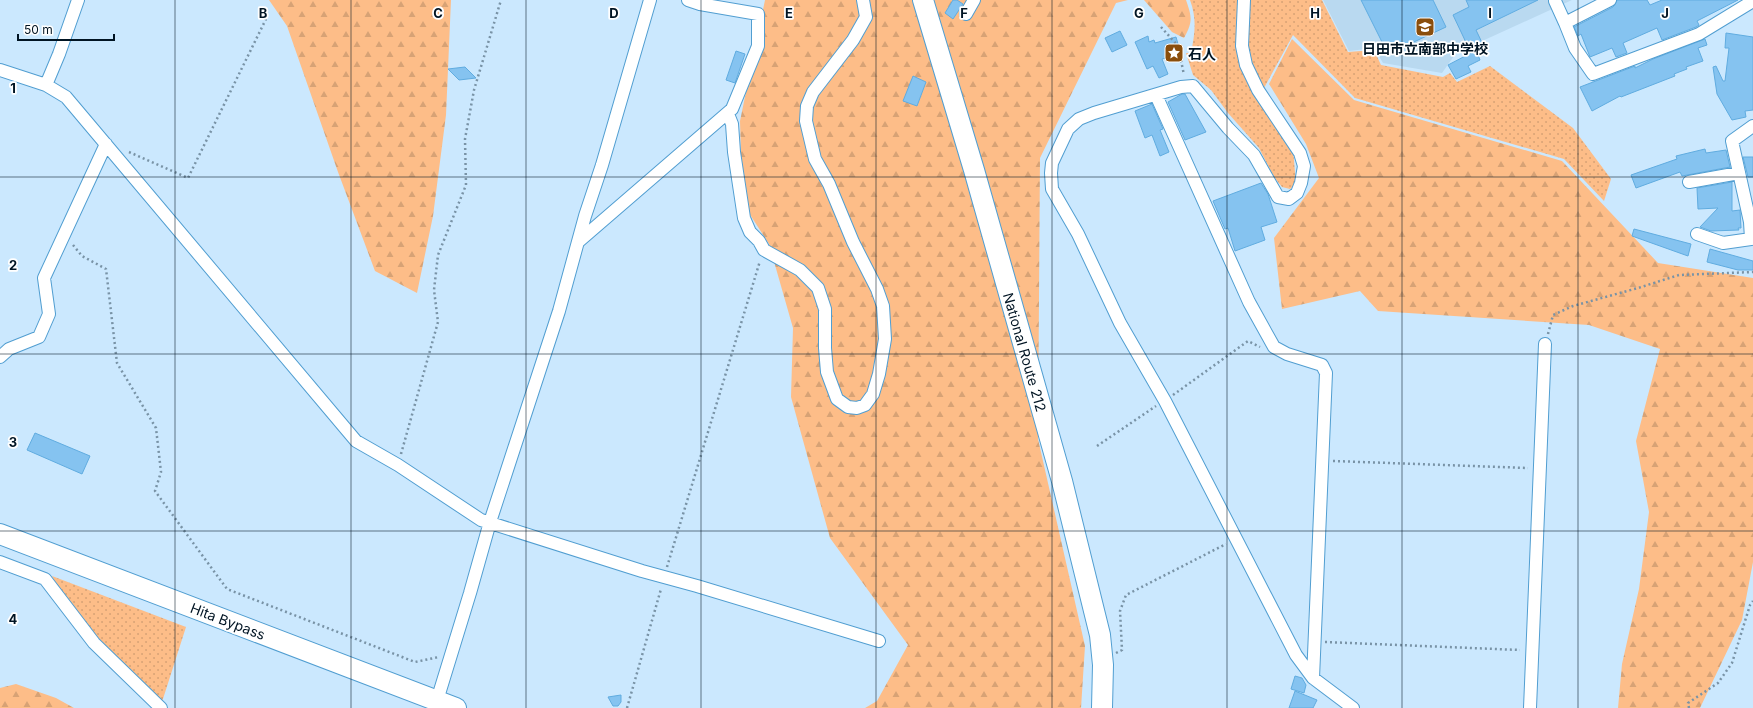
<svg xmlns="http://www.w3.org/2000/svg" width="1753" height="708" font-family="Inter,'Noto Sans JP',sans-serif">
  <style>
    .built { fill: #b9d9f0 }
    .grass { fill: url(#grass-dots) }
    .forest { fill: url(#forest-firs) }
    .building { fill: #85c3f0; stroke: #60ace0 }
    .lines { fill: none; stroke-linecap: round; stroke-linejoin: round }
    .minor-casing { stroke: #519ed1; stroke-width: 14 }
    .trunk-casing { stroke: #519ed1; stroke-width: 22 }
    .path { stroke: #7993a6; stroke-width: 2.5; stroke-dasharray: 2 3; stroke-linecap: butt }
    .minor { stroke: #fff; stroke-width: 12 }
    .trunk { stroke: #fff; stroke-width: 20 }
    .grid { fill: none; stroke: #001423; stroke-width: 1; stroke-opacity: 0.55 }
    .labels { text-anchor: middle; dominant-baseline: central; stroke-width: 3.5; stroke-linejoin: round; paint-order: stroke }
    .poi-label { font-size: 14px; font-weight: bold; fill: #001423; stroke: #fff }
    .street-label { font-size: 14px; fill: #001423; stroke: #fff }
    .grid-label { font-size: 13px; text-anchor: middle; font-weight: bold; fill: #001423; stroke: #fff; stroke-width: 3.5; stroke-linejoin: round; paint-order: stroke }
  </style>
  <defs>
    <pattern id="grass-dots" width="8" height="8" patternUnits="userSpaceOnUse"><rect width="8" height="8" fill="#fdbd88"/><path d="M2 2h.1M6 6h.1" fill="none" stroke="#d7a275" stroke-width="1.8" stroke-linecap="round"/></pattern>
    <pattern id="forest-firs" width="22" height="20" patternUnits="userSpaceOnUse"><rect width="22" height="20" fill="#fdbd88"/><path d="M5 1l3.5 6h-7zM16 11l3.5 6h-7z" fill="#d7a275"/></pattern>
  </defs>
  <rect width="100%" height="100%" fill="#cbe8fe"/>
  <path class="built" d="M1323 0H1572L1456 53 1442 73 1383 63 1374 48 1349 51Z"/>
  <path class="grass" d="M1190 0H1241L1238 45 1293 149 1296 184 1290 189 1282 187 1274 177 1259 148 1228 113 1211 90 1193 75 1186 53H1191C1195 33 1197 19 1190 0Z
    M1250 0H1322L1348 52 1374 50 1381 65 1443 77 1450 73 1457 82 1490 66 1573 128 1611 179 1604 201 1564 159 1355 98 1293 35 1264 88 1251 63 1246 44Z
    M52 576 186 627 162 702C124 665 76 624 52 576Z"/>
  <path class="forest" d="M269 0H451L446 115 433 216 417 293 375 271 338 172 287 26Z
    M765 0H1128L1116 3 1040 158 1038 439 1085 646 1081 708H865L877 701 908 645 830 538 791 397 793 328 769 244 747 210 741 156 740 121Z
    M1144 0H1186C1192 17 1193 22 1184 38L1172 32Z
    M1292 39 1354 100 1562 161 1658 263 1753 278V562L1742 620 1700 708H1618L1622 664 1639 589 1649 512 1636 441 1660 349 1589 325 1378 311 1360 291 1282 309 1274 238 1319 178 1306 144 1269 84Z
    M16 684 56 698 74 708H0V688Z"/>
  <path class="building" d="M953 0H957L963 4 953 19 945 13Z
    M1361 0H1433L1446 27 1388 54Z
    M1466 0H1538L1476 30 1486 51 1478 55 1480 60 1468 66 1471 72 1456 79 1448 65 1471 53 1453 15 1469 7Z
    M1617 0H1647L1650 5 1662 0H1738L1697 21 1699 25 1696 27 1662 40 1657 28 1623 43 1627 53 1616 57 1612 48 1590 57 1581 34 1578 36 1574 27 1613 7Z
    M1120 31 1127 45 1112 52 1105 38Z
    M1726 33 1753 37V110L1745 111 1746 117 1732 120 1717 94 1713 67 1716 66 1723 81H1725L1729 48H1725Z
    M1148 36 1149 42 1154 40 1155 43 1176 37 1180 51 1178 52V55L1162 59 1168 74 1159 78 1153 66 1147 69 1135 42Z
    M1705 39 1707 45 1698 48 1703 61 1686 67 1687 69 1674 74 1675 76 1621 97 1620 96 1592 111 1580 87 1635 66V68L1653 59Z
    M736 51 745 54 735 83 726 80Z
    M465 67 476 78 459 80 448 69Z
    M913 76 926 82 917 106 903 101Z
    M1182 94H1185L1206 132 1185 140 1168 102Z
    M1152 104 1163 129 1160 130 1169 152 1160 156 1152 135 1145 138 1135 111Z
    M1705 149 1706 153 1726 150 1730 167 1682 176 1680 172 1636 188 1631 175 1677 159 1676 156Z
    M1743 157H1753V177H1748Z
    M1732 182V211L1740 210 1741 228H1738L1739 230 1711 231 1700 227 1718 208 1698 209 1697 188Z
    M1261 183 1268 194 1277 222 1261 227 1265 240 1235 251 1228 228 1225 229 1213 201Z
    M1634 229 1691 244 1688 256 1632 236Z
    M1710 249 1753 261V270H1738L1707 262Z
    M35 433 90 456 82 474 27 450Z
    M1295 676 1302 678 1306 685 1304 693 1291 689Z
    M1295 691 1317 700 1313 708H1289Z
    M621 695V702L618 706H613L608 697Z"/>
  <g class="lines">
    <defs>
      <path id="minor" d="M1244 0 1242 46 1246 65 1258 90 1300 153 1304 166 1301 183 1297 193 1289 199 1278 197 1254 155 1228 128 1193 86 1181 87 1094 113 1079 119 1068 129 1052 163 1051 173 1052 189 1078 234 1120 323 1165 401 1296 655 1313 678 1353 708
        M1610 0 1565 23 1575 48 1593 74 1699 34 1753 1
        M1555 1 1565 23
        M966 14 974 0
        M0 70 46 85 66 97 356 441 398 465 481 520 642 571 697 586 879 641
        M46 85 59 54 78 0
        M1156 95 1249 302 1274 347 1287 354 1322 365 1326 373 1313 678
        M728 114 732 124 734 152 744 218 750 232 759 241 764 250 800 270 818 288 825 309V348L827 372 837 399 848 407 857 408 865 405 873 394 879 374 885 339 883 306 877 289 853 242 829 184 815 159 806 121 807 106 813 92 853 40 866 17 863 0
        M1689 182 1739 173
        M1697 234 1723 243 1751 239 1750 222 1732 141 1753 126
        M578 242 732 109 758 46V14L700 4 688 0
        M0 357 9 349 39 337 49 314 44 278 106 144
        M0 562 45 579 94 643 161 708
        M435 707 470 593 490 522 559 311 585 216 602 165 650 0
        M1530 708 1545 344"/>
      <path id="trunk" d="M923 0 974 170 1062 481 1100 635 1103 665 1102 708
        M0 534 456 708"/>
    </defs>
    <use href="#minor" class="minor-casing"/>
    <use href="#trunk" class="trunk-casing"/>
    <path class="path" d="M1161 27 1178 46 1184 75
      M129 152 188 178 266 19
      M73 245 82 256 106 269 117 363 156 428 161 472 155 491 227 589 415 662 439 657
      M1548 334 1553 315 1573 306 1638 288 1679 275 1753 272
      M1173 395 1248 341 1260 347
      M1097 446 1156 406
      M401 454 438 322 434 290 438 255 466 185 465 139 474 90 501 0
      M1333 461 1528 468
      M667 567 760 261
      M1325 642 1520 650
      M1116 653 1122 650 1120 611 1126 595 1226 544
      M627 708 661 589
      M1689 708 1688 703 1718 683 1732 663 1750 605 1753 601"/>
    <use href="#minor" class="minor"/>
    <use href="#trunk" class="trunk"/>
  </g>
  <path class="grid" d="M175 0V708M351 0V708M526 0V708M701 0V708M876 0V708M1052 0V708M1227 0V708M1402 0V708M1578 0V708M0 177H1753M0 354H1753M0 531H1753"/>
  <defs>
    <symbol id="school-square" viewBox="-11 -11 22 22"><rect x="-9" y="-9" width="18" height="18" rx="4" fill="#8a4e0c" stroke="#fff"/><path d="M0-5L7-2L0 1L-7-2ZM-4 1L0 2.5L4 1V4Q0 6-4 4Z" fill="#fff"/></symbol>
    <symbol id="sight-square" viewBox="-11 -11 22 22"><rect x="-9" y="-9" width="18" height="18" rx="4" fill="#8a4e0c" stroke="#fff"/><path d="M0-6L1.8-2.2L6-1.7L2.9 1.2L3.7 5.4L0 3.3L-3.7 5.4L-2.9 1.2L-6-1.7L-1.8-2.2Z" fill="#fff"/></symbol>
  </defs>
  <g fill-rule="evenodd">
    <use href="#school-square" x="1414" y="16" width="22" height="22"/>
    <use href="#sight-square" x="1163" y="42" width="22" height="22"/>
  </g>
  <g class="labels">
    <g class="poi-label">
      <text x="1425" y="48">日田市立南部中学校</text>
      <text x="1188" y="53" text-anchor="start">石人</text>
    </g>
    <g class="street-label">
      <text transform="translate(1025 352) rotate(74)">National Route 212</text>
      <text transform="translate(228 621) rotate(21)">Hita Bypass</text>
    </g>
  </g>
  <g class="grid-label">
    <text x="263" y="18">B</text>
    <text x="438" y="18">C</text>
    <text x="614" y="18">D</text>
    <text x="789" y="18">E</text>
    <text x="964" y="18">F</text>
    <text x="1139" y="18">G</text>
    <text x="1315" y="18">H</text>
    <text x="1490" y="18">I</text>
    <text x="1665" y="18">J</text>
    <text x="13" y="93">1</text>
    <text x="13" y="270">2</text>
    <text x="13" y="447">3</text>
    <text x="13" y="624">4</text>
  </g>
  <path d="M18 34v6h96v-6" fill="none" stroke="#001423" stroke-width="2"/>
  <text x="24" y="34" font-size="12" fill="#001423" stroke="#ffffff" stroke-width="3" paint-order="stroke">50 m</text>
</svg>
